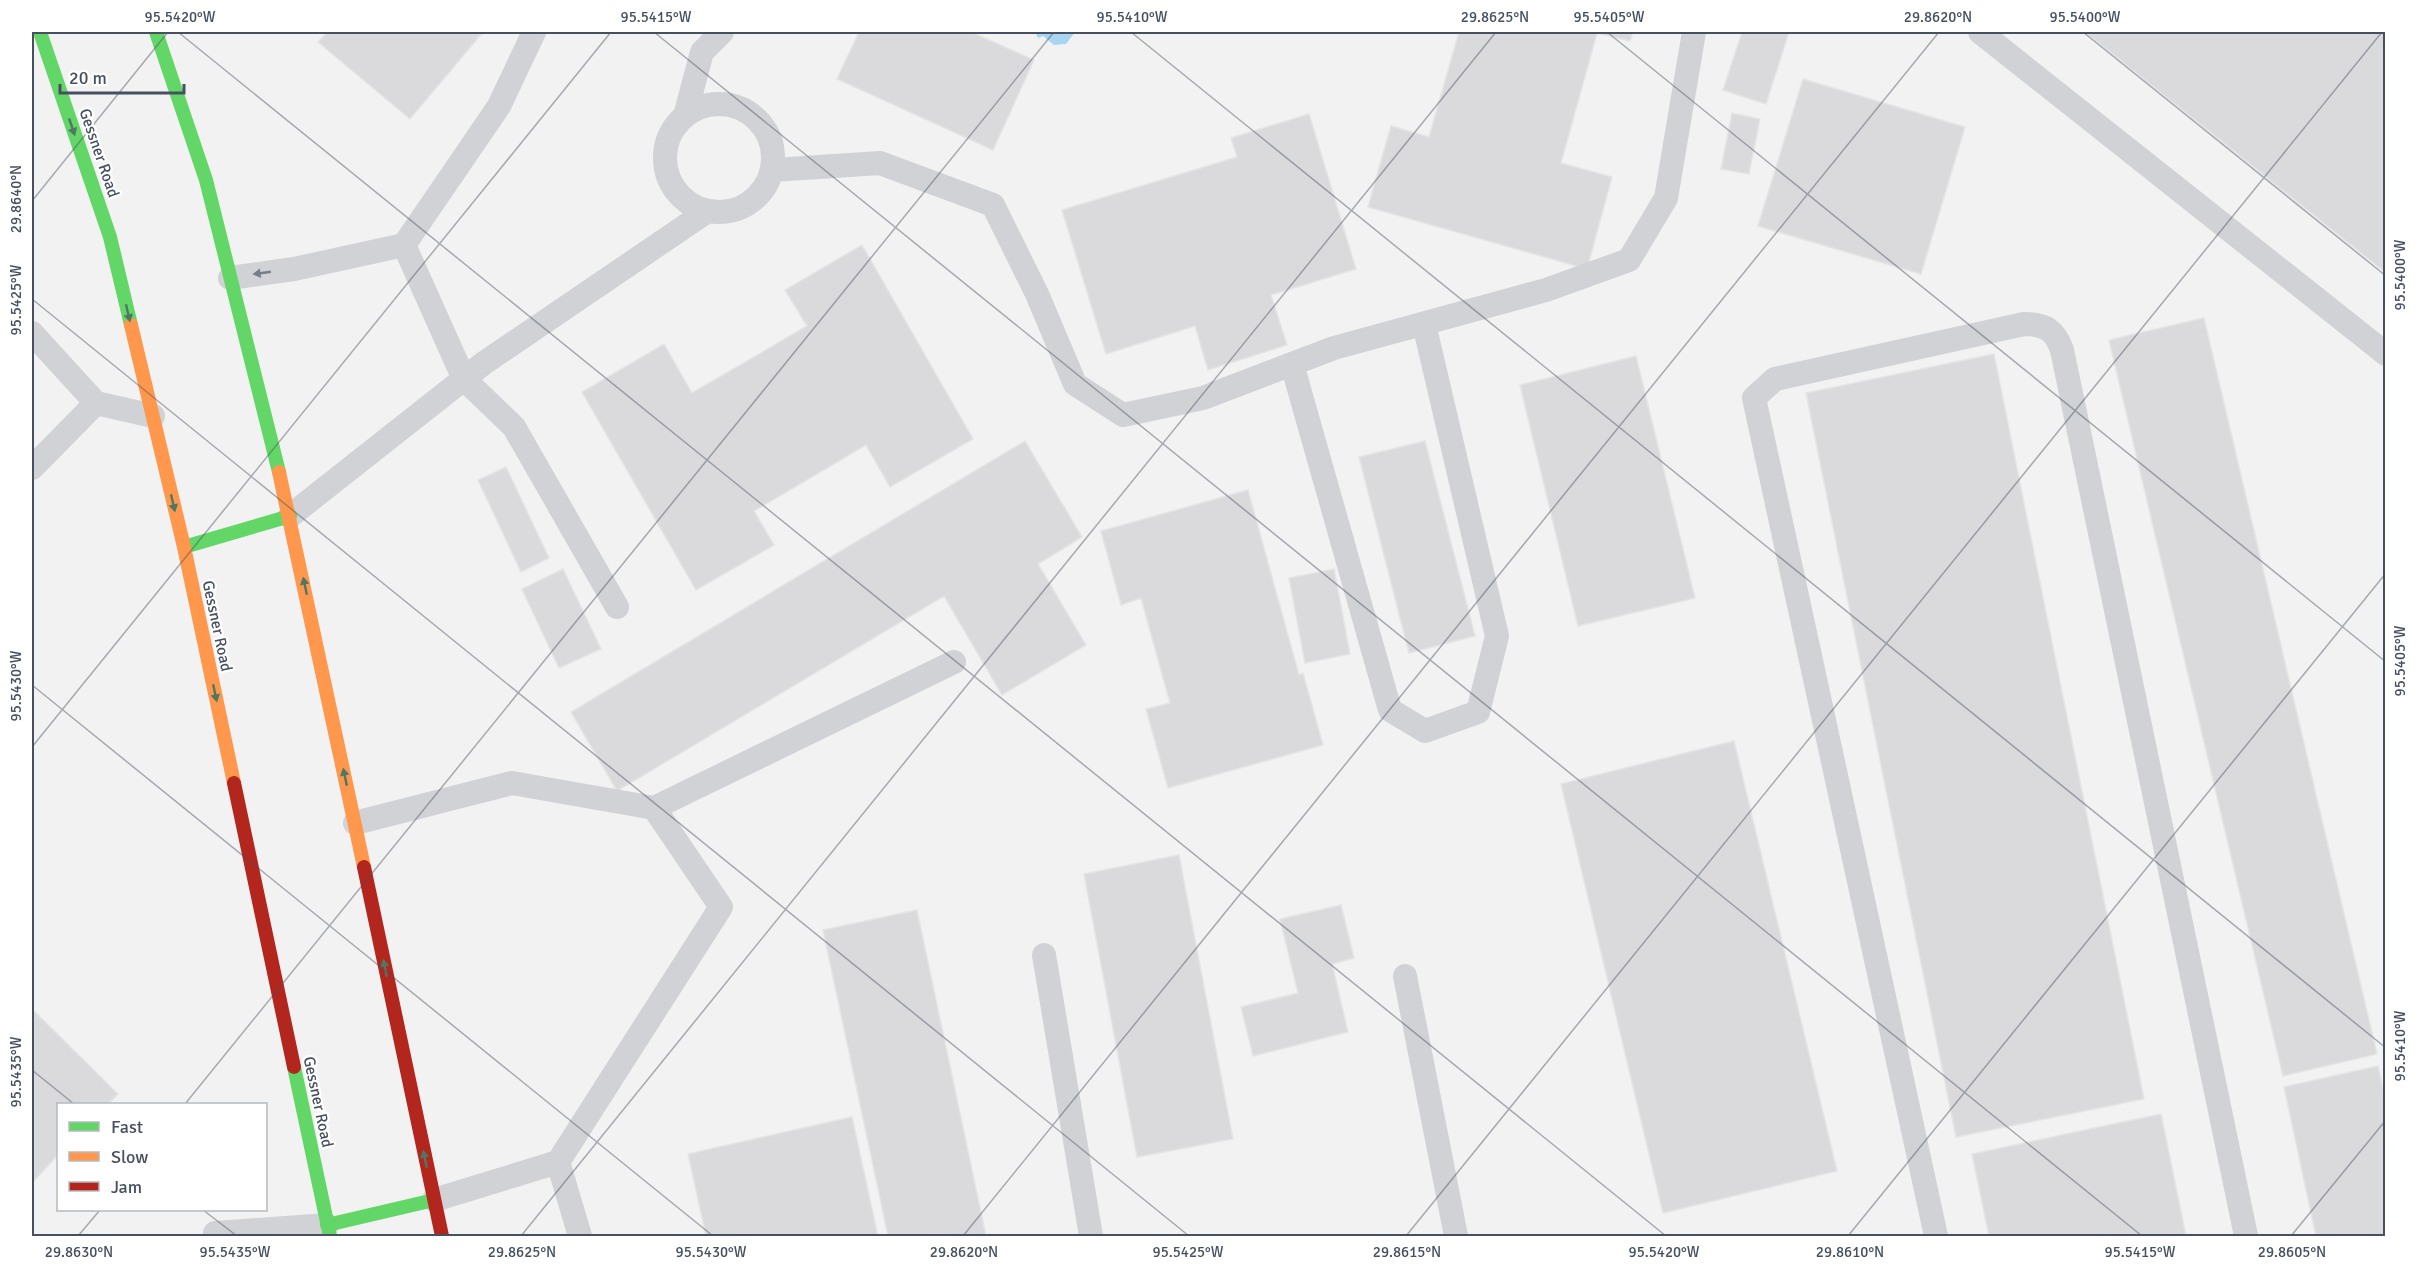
<svg xmlns="http://www.w3.org/2000/svg" width="2417" height="1268" font-family="Signika,sans-serif">
  <style>
    .water { fill: #a8d6f2 }
    .building { fill: #dadadd; stroke: #e4e4e5; stroke-width: 1.5 }
    .lines { fill: none; stroke-linecap: round; stroke-linejoin: round }
    .lane { stroke: #d0d2d5; stroke-width: 24 }
    .fast { stroke: #63d668; stroke-width: 14 }
    .slow { stroke: #ff974d; stroke-width: 14 }
    .jam { stroke: #b3261e; stroke-width: 14 }
    .oneway { fill: #4f7862 }
    .oneway2 { fill: #777e89 }
    .ticks { fill: none; stroke: #475060; stroke-width: 1.5; stroke-opacity: 0.45 }
    .labels { text-anchor: middle; dominant-baseline: central; stroke-width: 4.5; stroke-linejoin: round; paint-order: stroke }
    .street-label { font-size: 16px; fill: #475060; stroke: #fff }
    .neatline { fill: none; stroke: #475060; stroke-width: 2 }
    .ticks-label { font-size: 15px; text-anchor: middle; fill: #475060 }
  </style>
  <rect width="100%" height="100%" fill="#f3f2f2"/>
  <path class="water" d="M1035 32H1075L1066 44 1054 45 1043 36 1038 38Z"/>
  <path class="building" d="M327 32H483L410 119 318 42Z
    M859 32H971L1034 60 993 150 837 79Z
    M1459 32H1633L1630 41 1597 33 1561 163 1612 177 1587 269 1368 207 1391 126 1429 137Z
    M1742 32H1789L1766 104 1723 90Z
    M2085 32H2386V273Z
    M1803 79 1965 127 1921 274 1758 226Z
    M1732 113 1760 119 1749 174 1721 169Z
    M1309 114 1356 269 1271 295 1287 345 1208 370 1195 326 1106 354 1062 210 1237 157 1231 138Z
    M862 245 973 439 890 487 866 445 754 511 774 545 696 590 582 392 664 344 692 393 807 326 785 290Z
    M2204 318 2377 1054 2283 1076 2109 340Z
    M1994 354 2144 1099 1956 1137 1806 393Z
    M1636 356 1695 598 1578 626 1520 385Z
    M1025 441 1082 537 1038 564 1086 645 1002 695 944 596 617 791 571 712Z
    M1425 441 1475 636 1409 653 1359 457Z
    M506 467 549 558 521 572 478 480Z
    M1248 490 1299 675 1303 673 1323 745 1168 788 1146 709 1170 703 1141 598 1121 605 1101 531Z
    M563 569 601 649 559 668 522 589Z
    M1334 569 1350 654 1305 663 1289 578Z
    M1734 741 1837 1171 1663 1213 1561 784Z
    M1179 855 1233 1139 1137 1157 1084 874Z
    M1341 905 1354 958 1332 964 1348 1032 1253 1056 1241 1007 1298 993 1280 919Z
    M917 910 986 1236H888L823 930Z
    M32 1009 118 1094 108 1104H58V1155L32 1183Z
    M2378 1066 2386 1101V1236H2316L2284 1087Z
    M2161 1114 2186 1236H1989L1972 1154Z
    M852 1117 878 1236H706L688 1154Z"/>
  <g class="lines">
    <path class="lane" d="M1980 32 2386 354
      M665 158a54 54 0 1 1 108 0a54 54 0 1 1-108 0Z
      M685 116 702 52 722 32
      M773 170 880 163 993 205 1037 294 1075 384 1123 415 1203 398 1334 348 1546 290 1629 260 1666 198 1694 32
      M404 245 464 379 514 427 617 607
      M230 278 294 269 404 245 499 106 534 32
      M32 333 96 403 153 416
      M1292 364 1390 710 1425 731 1478 712 1497 636 1424 324
      M32 468 96 403
      M290 516 484 363 706 212
      M355 823 512 783 654 808 954 662
      M1044 955 1091 1236
      M1405 976 1456 1236
      M558 1162 580 1236
      M434 1200 558 1162 721 907 654 808
      M215 1233 327 1225
      M1936 1236 1754 398 1775 379 2024 324C2045 324 2055 330 2062 350L2246 1236"/>
    <path class="fast" d="M40 32 110 237 131 325
      M156 32 206 180 279 472
      M184 547 290 516
      M294 1067 330 1236
      M327 1225 434 1200"/>
    <path class="slow" d="M131 325 184 547 234 783
      M279 472 364 867"/>
    <path class="jam" d="M234 783 294 1067
      M364 867 442 1236"/>
  </g>
  <defs><path id="oneway-solid" d="M-6-.8H1V-3.2L6.5 0L1 3.2V.8H-6Z" transform="scale(1.5)"/></defs>
  <g class="oneway">
    <use href="#oneway-solid" transform="translate(72 127) rotate(71)"/>
    <use href="#oneway-solid" transform="translate(128 313) rotate(77)"/>
    <use href="#oneway-solid" transform="translate(173 503) rotate(77)"/>
    <use href="#oneway-solid" transform="translate(305 586) rotate(-102)"/>
    <use href="#oneway-solid" transform="translate(215 693) rotate(78)"/>
    <use href="#oneway-solid" transform="translate(345 777) rotate(-102)"/>
    <use href="#oneway-solid" transform="translate(385 968) rotate(-102)"/>
    <use href="#oneway-solid" transform="translate(425 1159) rotate(-102)"/>
  </g>
  <use class="oneway2" href="#oneway-solid" transform="translate(262 273) rotate(172)"/>
  <path class="ticks" d="M178 32 1666 1236M654 32 2142 1236M1131 32 2386 1048M1607 32 2386 662M2083 32 2386 276M32 201 168 32M32 299 1189 1236M32 685 713 1236M32 747 611 32M32 1070 74 1104M185 1104 1054 32M203 1210 237 1236M78 1236 100 1210M521 1236 1496 32M963 1236 1939 32M1406 1236 2382 32M1848 1236 2386 573M2291 1236 2386 1120"/>
  <g class="labels">
    <g class="street-label">
      <text transform="translate(99 153) rotate(71)">Gessner Road</text>
      <text transform="translate(217 626) rotate(78)">Gessner Road</text>
      <text transform="translate(318 1102) rotate(78)">Gessner Road</text>
    </g>
  </g>
  <rect width="2417" height="1268" fill="none" stroke="#ffffff" stroke-width="66"/>
  <rect x="57" y="1103" width="210" height="108" fill="#ffffff" stroke="#b5b9bf" stroke-width="1.5"/>
  <rect x="69" y="1122" width="30" height="9" fill="#63d668" stroke="#b5b9bf" stroke-width="1.5"/>
  <text x="111" y="1133" font-size="18" fill="#475060">Fast</text>
  <rect x="69" y="1152" width="30" height="9" fill="#ff974d" stroke="#b5b9bf" stroke-width="1.5"/>
  <text x="111" y="1163" font-size="18" fill="#475060">Slow</text>
  <rect x="69" y="1182" width="30" height="9" fill="#b3261e" stroke="#b5b9bf" stroke-width="1.5"/>
  <text x="111" y="1193" font-size="18" fill="#475060">Jam</text>
  <path d="M60 84v9h124v-9" fill="none" stroke="#475060" stroke-width="3"/>
  <text x="69" y="84" font-size="18" fill="#475060" stroke="#ffffff" stroke-width="4.5" paint-order="stroke">20 m</text>
  <rect x="33" y="33" width="2351" height="1202" class="neatline"/>
  <g class="ticks-label">
    <text x="180" y="22">95.5420°W</text>
    <text x="656" y="22">95.5415°W</text>
    <text x="1132" y="22">95.5410°W</text>
    <text x="1495" y="22">29.8625°N</text>
    <text x="1609" y="22">95.5405°W</text>
    <text x="1938" y="22">29.8620°N</text>
    <text x="2085" y="22">95.5400°W</text>
    <text transform="translate(16 199) rotate(-90)" y="5">29.8640°N</text>
    <text transform="translate(2400 275) rotate(-90)" y="5">95.5400°W</text>
    <text transform="translate(16 300) rotate(-90)" y="5">95.5425°W</text>
    <text transform="translate(2400 661) rotate(-90)" y="5">95.5405°W</text>
    <text transform="translate(16 686) rotate(-90)" y="5">95.5430°W</text>
    <text transform="translate(2400 1046) rotate(-90)" y="5">95.5410°W</text>
    <text transform="translate(16 1072) rotate(-90)" y="5">95.5435°W</text>
    <text x="79" y="1257">29.8630°N</text>
    <text x="235" y="1257">95.5435°W</text>
    <text x="522" y="1257">29.8625°N</text>
    <text x="711" y="1257">95.5430°W</text>
    <text x="964" y="1257">29.8620°N</text>
    <text x="1188" y="1257">95.5425°W</text>
    <text x="1407" y="1257">29.8615°N</text>
    <text x="1664" y="1257">95.5420°W</text>
    <text x="1850" y="1257">29.8610°N</text>
    <text x="2140" y="1257">95.5415°W</text>
    <text x="2292" y="1257">29.8605°N</text>
  </g>
</svg>
